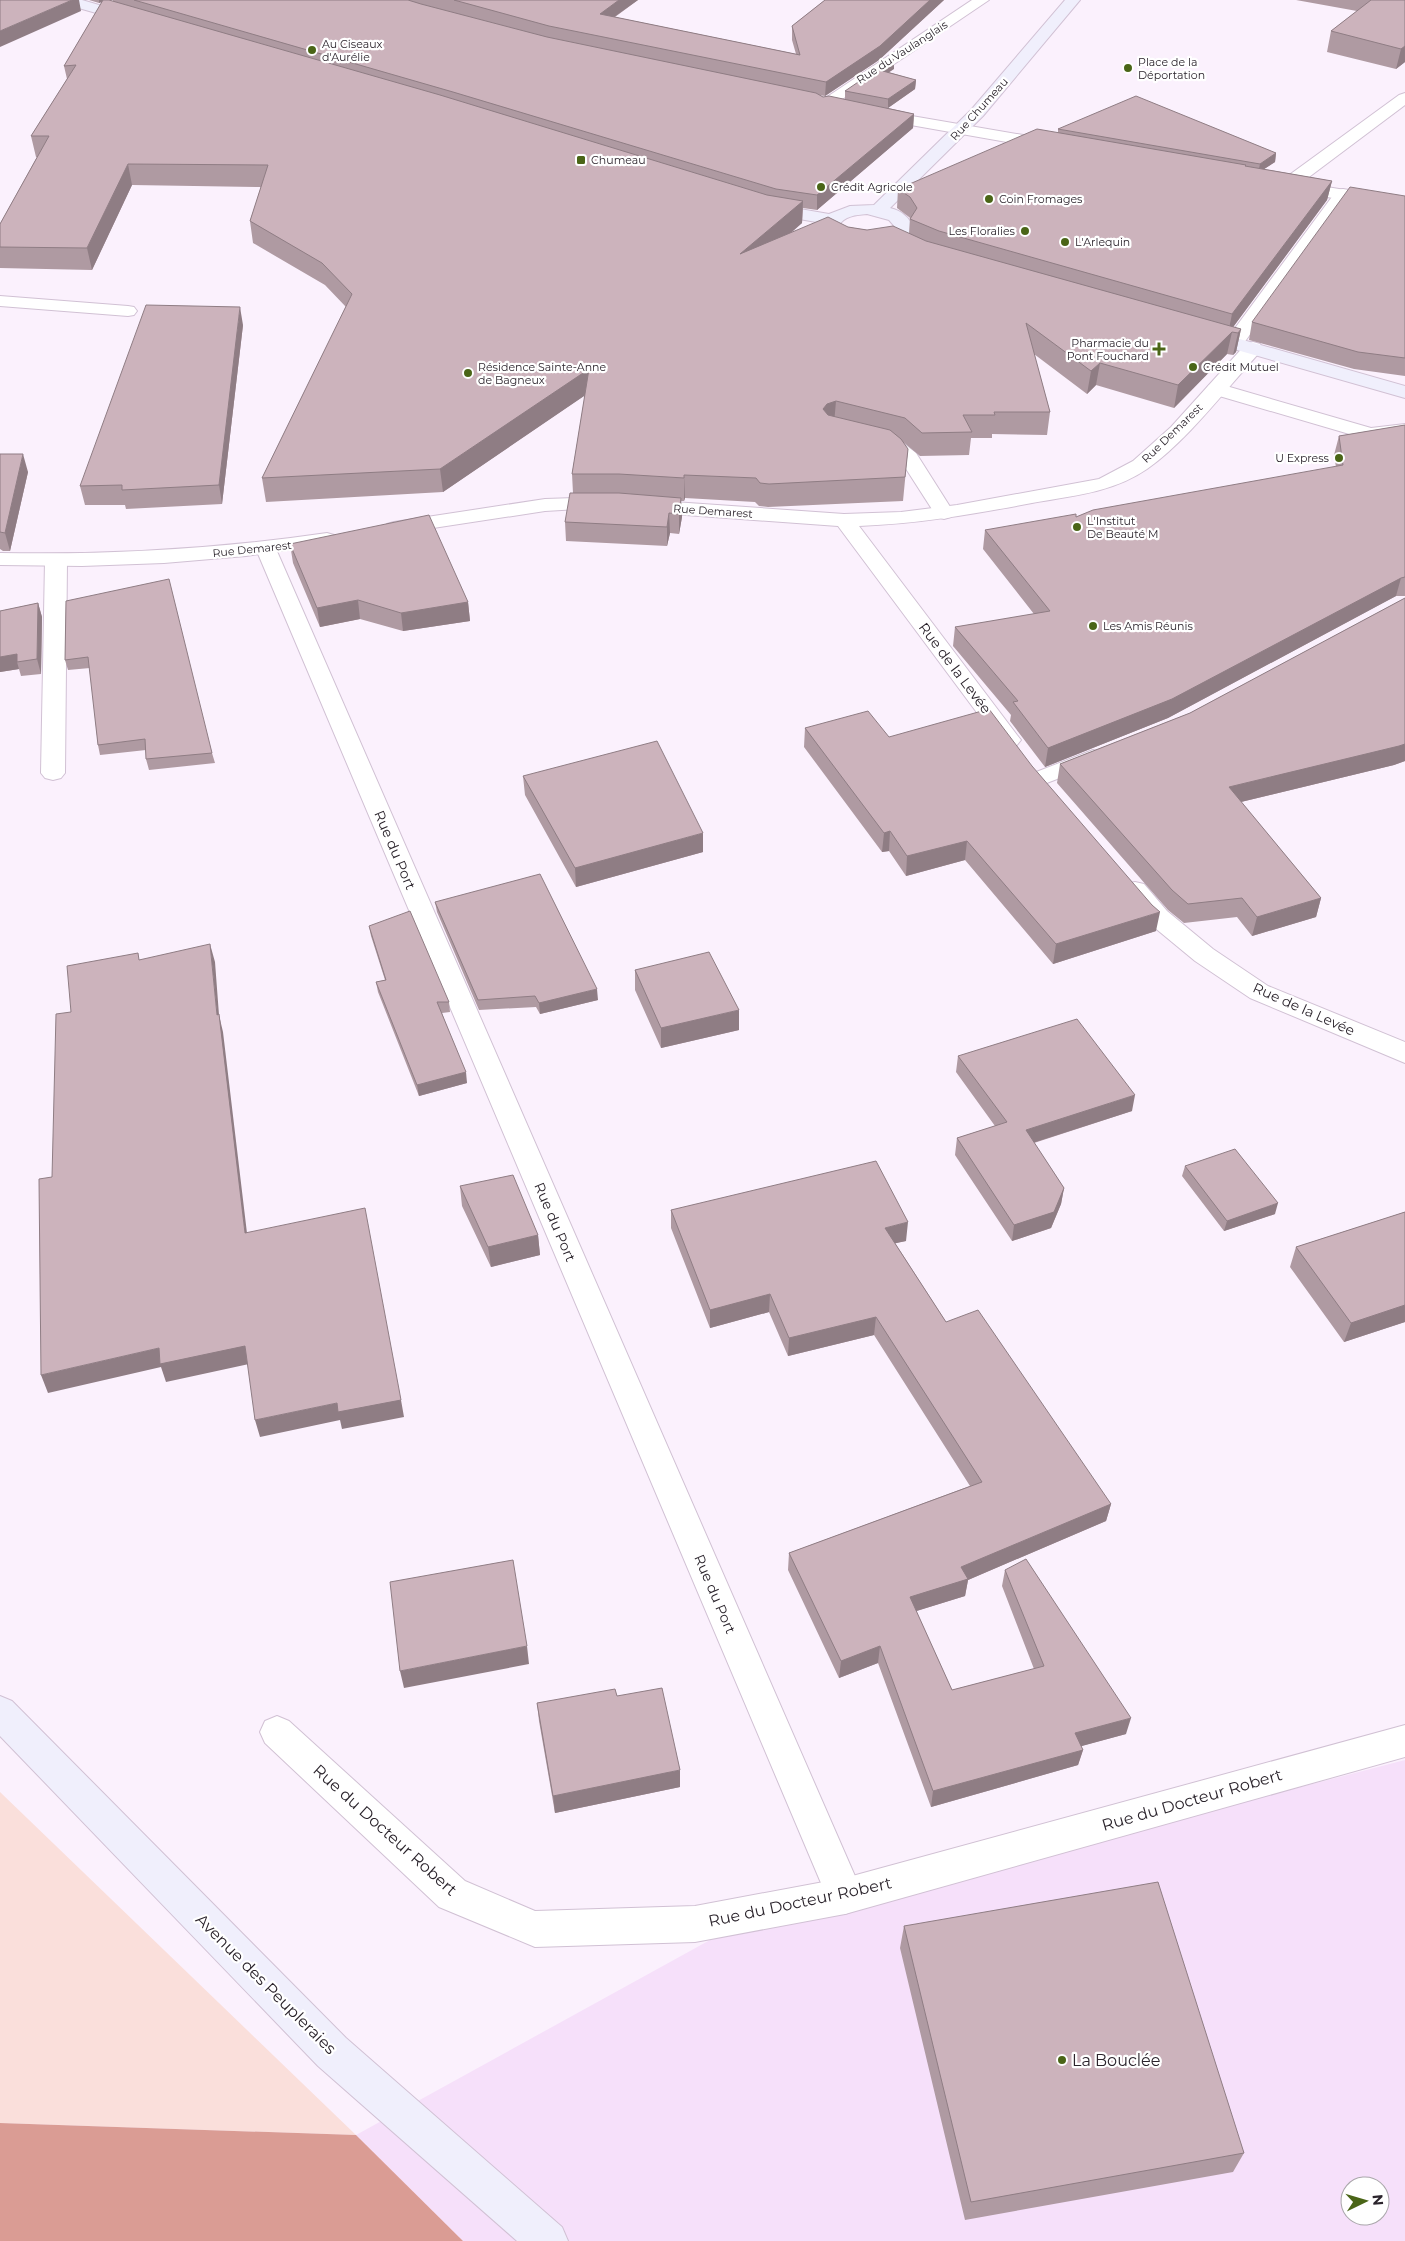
<svg xmlns="http://www.w3.org/2000/svg" width="1405" height="2241" font-family="Montserrat,sans-serif">
  <style>
    .built { fill: #f6e0fa; fill-rule: evenodd }
    .green { fill: #fadfdb }
    .forest { fill: #da9c94 }
    .lines { fill: none; stroke-linecap: round; stroke-linejoin: round }
    .lane-casing { stroke: #d1c1d4; stroke-width: 2 }
    .street-casing { stroke: #d1c1d4; stroke-width: 2 }
    .secondary-casing { stroke: #d1c1d4; stroke-width: 2 }
    .lane { fill: #fff; fill-rule: evenodd }
    .street { fill: #fff; fill-rule: evenodd }
    .secondary { fill: #f0effc; fill-rule: evenodd }
    .wall { fill: #af9aa2 }
    .shaded-wall { fill: #8f7d84 }
    .building { fill: #ccb3bc; stroke: #8f7d84 }
    .poi-dot { fill: #4a6517; stroke: #fff; stroke-width: 2 }
    .labels { text-anchor: middle; dominant-baseline: central; stroke-width: 4.5; stroke-linejoin: round; paint-order: stroke }
    .far-poi-label { font-size: 11px; fill: #2b242c; stroke: #fff; text-anchor: start }
    .far-street-label { font-size: 11px; fill: #2b242c; stroke: #fff }
    .street-label { font-size: 14px; fill: #2b242c; stroke: #fff }
    .near-street-label { font-size: 16px; fill: #2b242c; stroke: #fff }
    .near-poi-label { font-size: 16px; fill: #2b242c; stroke: #fff; text-anchor: start }
  </style>
  <rect width="100%" height="100%" fill="#fbf1fd"/>
  <path class="built" d="M1405 1760V2241H463L356 2135 710 1940ZM1350 2186H1380V2216H1350Z"/>
  <path class="green" d="M0 1792 356 2135 0 2123Z"/>
  <path class="forest" d="M0 2123 356 2135 463 2241H0Z"/>
  <g class="lines">
    <defs>
      <path id="lane" d="M972 0H989L829 108 823 110 815 105Z
        M1405 93V105L1293 189H1281L1279 185 1281 181 1399 95Z
        M1343 189 1349 190 1351 194 1241 347H1227L1225 343 1227 339 1337 190Z
        M1216 383 1371 428 1405 424V436L1370 440 1363 438 1209 393 1206 389 1209 385Z
        M875 436 903 443 916 453 954 513 951 517 944 519 937 517 901 461 889 451 868 446 865 442 868 438Z
        M266 543 273 545 276 549 858 1883 863 1896 858 1909 845 1914 832 1909 256 549 259 545Z
        M56 555 63 557 67 561 65 773 61 778 53 780 45 778 41 773 45 561 49 557Z"/>
      <path id="street" d="M877 110 1052 140 1060 145 1052 150 871 118 869 115 871 112Z
        M1291 181 1405 200V210L1285 190 1283 186 1285 182Z
        M0 296 128 306 134 307 137 311 134 315 128 316 0 306Z
        M1253 342 1260 344 1262 348 1260 352C1226 389 1187 441 1147 469 1112 493 1071 496 1032 503 974 514 917 524 859 526L1017 735 1021 740 1017 745 1009 747 1001 745 838 526 645 512 638 510 635 506 638 502 645 500 844 514 901 512 957 505 1099 479 1133 461 1171 427 1246 344Z
        M605 497 612 499 615 503 612 507 545 511 394 534 387 532 384 528 387 524 394 522 545 499Z
        M327 533 334 535 337 539 334 543 246 556 164 563 82 566 0 565V553C110 555 218 549 327 533Z
        M1093 750 1101 752 1105 757 1101 762 1039 786 1031 784 1027 779 1031 774Z
        M1135 882 1144 884 1167 911 1213 949 1268 986 1405 1042V1063L1250 998 1195 961 1149 923 1123 890 1126 884Z
        M277 1716 289 1721 465 1881 535 1911 695 1906 845 1878 1405 1725V1757L845 1914 695 1942 535 1947 439 1907 265 1743 260 1732 265 1721Z"/>
      <path id="secondary" d="M59 0H82L140 17 142 20 135 24 61 3Z
        M1065 0H1080L983 116 890 208C902 211 909 217 914 229 897 253 852 258 830 239 826 235 823 230 820 226L822 223 765 213 759 212 757 208 759 204 765 203 829 214 850 206 874 205 971 110ZM867 214 889 220 896 228C882 244 850 244 838 226 845 216 855 215 867 214Z
        M1201 328 1405 386V398L1195 338 1192 334 1195 330Z
        M0 1696 12 1701 346 2038 562 2227 568 2241H517L318 2066 0 1736Z"/>
    </defs>
    <use href="#lane" class="lane-casing"/>
    <use href="#street" class="street-casing"/>
    <use href="#secondary" class="secondary-casing"/>
    <use href="#lane" class="lane"/>
    <use href="#street" class="street"/>
    <use href="#secondary" class="secondary"/>
  </g>
  <path class="wall" d="M89 0H109L113 1V0H638L615 17 796 54 792 40V26L825 0H944L879 60 825 96 818 95 823 97 845 99V91L894 69 888 72 916 80 915 89 888 108 914 114 913 128 817 210 803 208 802 223 791 233 848 227 867 230 909 233 910 218 909 217 897 208 898 189 1058 133V129L1276 153 1275 162 1264 169 1332 181 1327 200 1233 327 1241 329 1236 352 1233 355 1227 354 1174 408 1096 385 1087 394 1034 354 1050 412 1047 435 992 434V438H971L969 455 920 456 902 441 908 449 903 501 768 507 759 506 755 502 685 498 684 501H681L682 517 679 534 670 533 667 546 566 541 565 522 573 493 572 474 585 395 443 492 266 502 262 478 346 307 325 285 253 243 250 221 261 187 132 185 92 270 0 268V224L37 157H36L31 136 67 79 64 66 102 2 99 3Z
    M1296 0H1405V62L1396 69 1327 52 1331 31 1357 11Z
    M1405 196V376L1354 369 1249 340 1252 322Z
    M243 325 222 504 126 509 125 505H85L80 486Z
    M1405 425V596H1396L1168 718 1045 767 1010 721 1011 715 953 646 955 627 1034 614 983 549 985 530 1076 517 1336 467 1334 455 1339 436Z
    M0 454 28 472 10 551H3L0 549Z
    M290 544 468 602 470 621 403 631 360 619 320 627 293 563Z
    M1405 598V761L1394 765 1241 802 1321 898 1316 917 1252 936 1237 917 1184 923 1168 910 1057 783 1060 764 1190 713Z
    M66 601 212 753 215 763 149 770 146 759V750L100 755 98 745 90 668 68 670 65 660Z
    M38 603 42 617 41 674 21 676 19 669 0 672V611Z
    M805 728 889 737 1156 931 1053 964 965 860 906 876 889 851 882 852 804 747Z
    M523 776 703 852 576 887 525 795Z
    M435 902 598 1000 540 1014 536 1007 479 1010 437 912Z
    M369 926 449 1002 450 1012 442 1013 467 1083 419 1096 378 992 376 982 385 980 371 936Z
    M635 970 739 1030 661 1048 635 990Z
    M958 1056 1132 1111 1034 1143 1064 1188 1061 1204 1051 1228 1012 1241 955 1155 957 1138 995 1126 956 1072Z
    M1185 1166 1275 1214 1224 1231 1182 1176Z
    M460 1186 538 1235 540 1255 491 1267 462 1206Z
    M671 1210 906 1241 895 1243 946 1322 1111 1504 1106 1521 968 1580 965 1596 916 1611 952 1690 1034 1669 1002 1586 1005 1570 1126 1734 1081 1746 1083 1750 1078 1765 931 1807 878 1663 839 1678 788 1570 789 1553 970 1486 874 1335 788 1356 769 1312 710 1328 671 1228Z
    M1405 1212V1322L1344 1342 1290 1267 1296 1247Z
    M617 1696 680 1787 555 1813 539 1721 537 1703Z
    M904 1926 1244 2153 1233 2172 965 2220 900 1948Z"/>
  <path class="shaded-wall" d="M72 0H79L81 11 0 47V31Z
    M99 0H106L99 3Z
    M619 0H638L600 27V14Z
    M930 0H944L879 60 825 96 826 82Z
    M1405 46V62L1396 69 1401 49Z
    M894 60V69L879 79V70Z
    M916 80 915 89 888 108V99Z
    M914 114 913 128 817 210V195Z
    M1276 153 1275 162 1258 173 1260 164Z
    M128 164 132 185 92 270 87 248Z
    M1332 181 1327 200 1228 334 1232 314Z
    M803 201 802 223 740 276V254Z
    M240 307 243 325 222 504 219 485Z
    M1241 329 1236 352 1233 355 1238 333Z
    M1232 332 1227 354 1174 408 1178 385Z
    M1100 363 1096 385 1087 394 1091 371Z
    M589 369 590 392 443 492 440 469Z
    M836 401 834 424 823 409 827 404Z
    M23 454 28 472 10 551 5 533Z
    M684 475 685 498 684 501Z
    M681 498 682 517 679 534V514Z
    M669 513 670 533 667 546V527Z
    M1401 578 1396 596 1168 718 1045 767 1048 748Z
    M358 600 360 619 320 627 317 608Z
    M468 602 470 621 403 631 401 613Z
    M38 603 42 617 41 674 37 659Z
    M17 654V662L19 669 0 672V657Z
    M1405 744V761L1394 765 1224 806 1229 787Z
    M890 831 889 851 882 852 884 833Z
    M703 833V852L576 887 575 868Z
    M967 841 965 860 906 876 907 856Z
    M1321 898 1316 917 1252 936 1257 917Z
    M1160 912 1156 931 1053 964 1056 944Z
    M210 944 215 962 219 1015 223 1032 249 1250 245 1233 217 1015Z
    M597 989 598 1000 540 1014 539 1003Z
    M739 1010V1030L661 1048V1028Z
    M466 1072 467 1083 419 1096 417 1085Z
    M1135 1095 1132 1111 1023 1146 1026 1130Z
    M1064 1188 1061 1204 1051 1228 1012 1241 1014 1225Z
    M1278 1203 1275 1214 1224 1231 1227 1221Z
    M908 1222 906 1241 883 1246 885 1228Z
    M538 1235 540 1255 491 1267 488 1247Z
    M770 1294 769 1312 710 1328V1310Z
    M1405 1305V1322L1344 1342 1351 1323Z
    M876 1317 874 1335 788 1356 789 1338Z
    M245 1346 249 1364 166 1382 161 1367 48 1393 41 1375 159 1348Z
    M401 1400 404 1417 342 1429 340 1420 260 1437 255 1420 337 1403Z
    M1111 1504 1106 1521 968 1580 965 1596 907 1614 910 1597 961 1567Z
    M527 1646 529 1664 404 1688 400 1671Z
    M880 1646 878 1663 839 1678 841 1661Z
    M1131 1718 1126 1734 1071 1749 1075 1733Z
    M1083 1750 1078 1765 931 1807 933 1791Z
    M680 1770V1787L555 1813 553 1796Z"/>
  <path class="building" d="M0 0H72L0 31Z
    M103 0H109L440 95 767 195 803 201 740 254 828 217 848 227 867 230 893 226 926 241 1241 329 1238 333 1232 332 1178 385 1100 363 1091 371 1026 323 1050 412H994L995 415H963L972 432 922 433 905 418 836 401 827 404 823 409 828 415 890 430 901 439 908 449 905 477 769 484 760 483 756 478 684 475V478L619 474H572L589 369 440 469 262 478 352 294 322 263 250 221 268 165 128 164 87 248 0 247V224L49 136H31L76 65 64 66Z
    M134 0H408L421 4 547 37 816 93 823 97 829 96 914 114 817 195 776 189 453 92Z
    M454 0H619L600 14 800 55 792 26 825 0H930L880 46 826 82 549 26Z
    M1371 0H1405V46L1401 49 1331 31Z
    M892 59 894 60 879 70 916 80 888 99 845 91Z
    M1136 96 1276 153 1260 164 1058 129Z
    M1037 129 1246 165 1245 166 1332 181 1232 314 939 231 910 219 917 208 910 197 898 189Z
    M1350 187 1405 196V358L1358 352 1252 322Z
    M146 305 240 307 219 485 122 490V485L80 486Z
    M1405 425V577L1401 578 1172 699 1048 748 1013 702 1018 701 955 627 1050 611 985 530 1076 514V517L1093 510 1343 465 1339 436Z
    M0 454H23L5 533 0 532Z
    M570 493H619L681 498 679 514 669 513 667 527 565 522Z
    M429 515 468 602 401 613 358 600 317 608 290 544Z
    M169 579 212 753 146 759 145 739 98 745 88 657 65 660 66 601Z
    M1405 598V744L1399 746 1229 787 1321 898 1257 917 1242 898 1188 904 1172 890 1060 764 1190 713Z
    M38 603 37 659 17 662V654L0 657V611Z
    M989 709 1032 766 1152 905 1160 912 1056 944 967 841 907 856 890 831 884 833 805 728 868 711 889 737Z
    M657 741 703 833 575 868 523 776Z
    M540 874 597 989 539 1003 535 996 478 1000 435 902Z
    M410 911 449 1002H437L466 1072 417 1085 376 982 386 980 369 926Z
    M210 944 217 1015 219 1014 245 1233 365 1208 401 1400 338 1412 337 1403 255 1420 245 1346 160 1364 159 1348 41 1375 39 1179 52 1177 56 1014 71 1012 67 966 138 953 139 960Z
    M709 952 739 1010 661 1028 635 970Z
    M1077 1019 1135 1095 1026 1130 1064 1188 1054 1212 1014 1225 957 1138 1007 1122 958 1056Z
    M1235 1149 1278 1203 1227 1221 1185 1166Z
    M876 1161 908 1222 885 1228 946 1322 978 1310 1111 1504 961 1567 968 1579 910 1597 952 1690 1044 1666 1005 1570 1026 1559 1131 1718 1075 1733 1083 1750 933 1791 880 1646 841 1661 789 1553 982 1482 876 1317 789 1338 770 1294 710 1310 671 1210Z
    M513 1175 538 1235 488 1247 460 1186Z
    M1405 1212V1305L1351 1323 1296 1247Z
    M513 1560 527 1646 400 1671 390 1582Z
    M662 1688 680 1770 553 1796 537 1703 615 1689 617 1696Z
    M1158 1882 1244 2153 971 2202 904 1926Z"/>
  <g class="poi-dot">
    <circle cx="312" cy="50" r="5"/>
    <circle cx="1128" cy="68" r="5"/>
    <rect x="576" y="155" width="10" height="10" rx="2.5"/>
    <circle cx="821" cy="187" r="5"/>
    <circle cx="989" cy="199" r="5"/>
    <circle cx="1025" cy="231" r="5"/>
    <circle cx="1065" cy="242" r="5"/>
    <path d="M1156.5 341.5h5v5h5v5h-5v5h-5v-5h-5v-5h5z"/>
    <circle cx="1193" cy="367" r="5"/>
    <circle cx="468" cy="373" r="5"/>
    <circle cx="1339" cy="458" r="5"/>
    <circle cx="1077" cy="527" r="5"/>
    <circle cx="1093" cy="626" r="5"/>
    <circle cx="1062" cy="2060" r="5"/>
  </g>
  <g class="labels">
    <g class="far-poi-label">
      <text x="322" y="44">Au Ciseaux<tspan x="322" dy="13">d'Aurélie</tspan></text>
      <text x="1138" y="62">Place de la<tspan x="1138" dy="13">Déportation</tspan></text>
      <text x="591" y="160">Chumeau</text>
      <text x="831" y="187">Crédit Agricole</text>
      <text x="999" y="199">Coin Fromages</text>
      <text x="1015" y="231" text-anchor="end">Les Floralies</text>
      <text x="1075" y="242">L'Arlequin</text>
      <text x="1149" y="343" text-anchor="end">Pharmacie du<tspan x="1149" dy="13">Pont Fouchard</tspan></text>
      <text x="478" y="367">Résidence Sainte-Anne<tspan x="478" dy="13">de Bagneux</tspan></text>
      <text x="1203" y="367">Crédit Mutuel</text>
      <text x="1329" y="458" text-anchor="end">U Express</text>
      <text x="1087" y="521">L'Institut<tspan x="1087" dy="13">De Beauté M</tspan></text>
      <text x="1103" y="626">Les Amis Réunis</text>
    </g>
    <g class="far-street-label">
      <text transform="translate(902 52) rotate(-33)">Rue du Vaulanglais</text>
      <text transform="translate(979 109) rotate(-48)">Rue Chumeau</text>
      <text transform="translate(1172 433) rotate(-44)">Rue Demarest</text>
      <text transform="translate(713 511) rotate(4)">Rue Demarest</text>
      <text transform="translate(252 549) rotate(-6)">Rue Demarest</text>
    </g>
    <g class="street-label">
      <text transform="translate(955 668) rotate(53)">Rue de la Levée</text>
      <text transform="translate(395 850) rotate(67)">Rue du Port</text>
      <text transform="translate(1304 1009) rotate(24)">Rue de la Levée</text>
      <text transform="translate(555 1222) rotate(67)">Rue du Port</text>
      <text transform="translate(715 1594) rotate(67)">Rue du Port</text>
    </g>
    <g class="near-street-label">
      <text transform="translate(1192 1800) rotate(-16)">Rue du Docteur Robert</text>
      <text transform="translate(385 1830) rotate(42)">Rue du Docteur Robert</text>
      <text transform="translate(800 1902) rotate(-12)">Rue du Docteur Robert</text>
      <text transform="translate(266 1984) rotate(45)">Avenue des Peupleraies</text>
    </g>
    <g class="near-poi-label">
      <text x="1072" y="2060">La Bouclée</text>
    </g>
  </g>
  <g transform="translate(1365 2201) rotate(85)"><circle r="24" fill="#ffffff" stroke="#aaa7ab"/>
  <path d="M0-4L9 19L0 12L-9 19Z" fill="#4a6517"/>
  <text y="-8" font-size="14" font-weight="bold" text-anchor="middle" fill="#2b242c">N</text>
  </g>
</svg>
